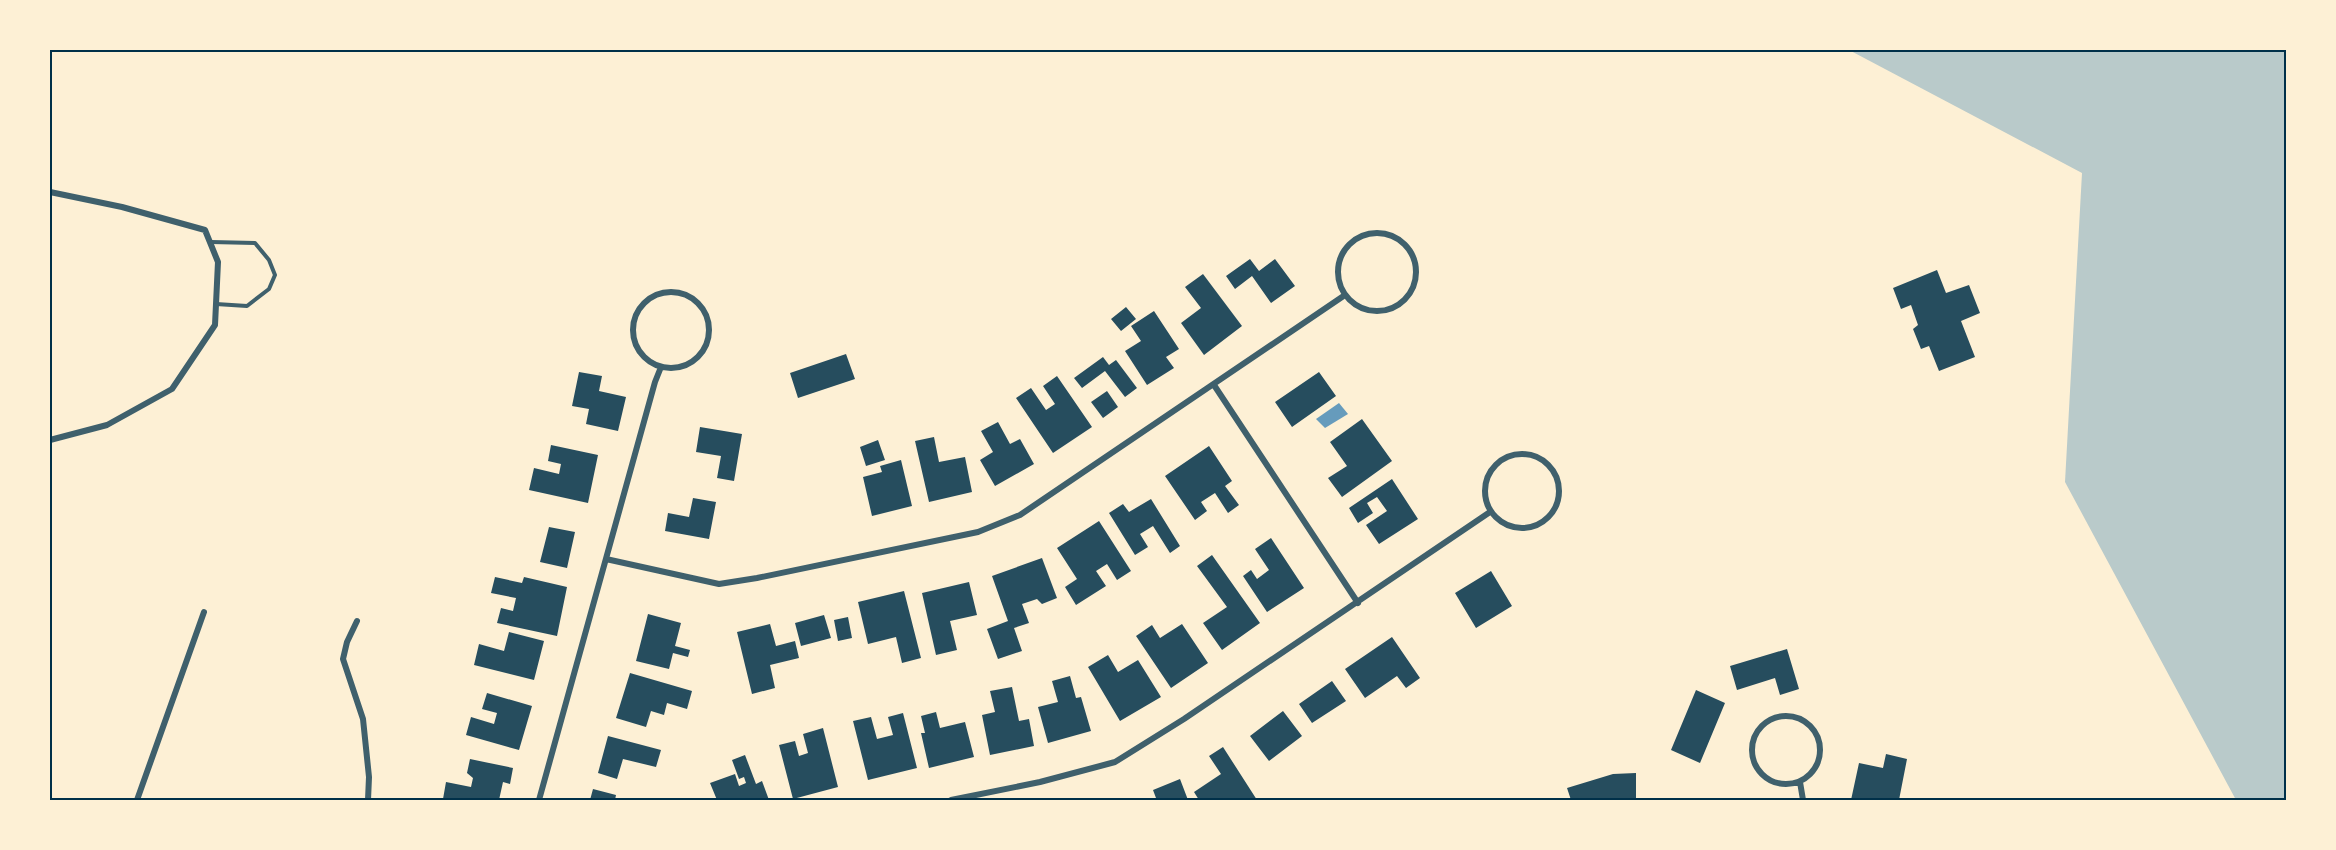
<svg xmlns="http://www.w3.org/2000/svg" width="2336" height="850" font-family="Quicksand,sans-serif">
  <style>
    .green { fill: #b9caca }
    .water { fill: #669bbc }
    .building { fill: #264d5e }
    .lines { fill: none; stroke-linecap: round; stroke-linejoin: round }
    .service { stroke: #3f606c; stroke-width: 4 }
    .minor { stroke: #3f606c; stroke-width: 6 }
    .neatline { fill: none; stroke: #003049; stroke-width: 2 }
  </style>
  <rect width="100%" height="100%" fill="#fdf0d5"/>
  <path class="green" d="M1849 50H2286V800H2236L2065 482 2082 173Z"/>
  <path class="water" d="M1339 403 1348 414 1325 428 1316 419Z"/>
  <path class="building" d="M1250 259 1259 271 1275 259 1295 286 1271 303 1252 276 1235 289 1226 276Z
    M1937 270 1946 293 1969 285 1980 313 1961 321 1975 357 1939 371 1929 346 1921 349 1913 329 1918 325 1911 305 1901 309 1893 288Z
    M1203 274 1242 326 1204 355 1181 323 1201 308 1185 287Z
    M1126 307 1136 319 1121 331 1111 319Z
    M1154 311 1179 349 1166 357 1174 368 1147 385 1125 351 1141 341 1131 326Z
    M846 354 855 379 798 398 790 373Z
    M1103 357 1109 365 1116 360 1137 388 1125 397 1105 371 1082 388 1074 378Z
    M579 372 602 376 599 391 626 397 618 431 586 424 589 409 572 406Z
    M1319 372 1336 396 1292 427 1275 402Z
    M1057 376 1092 427 1053 453 1016 398 1031 388 1046 410 1055 404 1043 386Z
    M1107 391 1118 407 1103 418 1091 402Z
    M1362 419 1392 461 1342 497 1328 478 1347 466 1330 442Z
    M998 422 1010 444 1020 439 1034 464 995 486 980 460 993 452 981 431Z
    M700 427 742 434 734 481 717 478 721 456 696 452Z
    M934 437 939 462 965 457 972 492 929 502 915 441Z
    M878 440 885 460 866 466 860 447Z
    M551 445 598 455 588 503 529 490 534 468 559 474 561 464 548 461Z
    M1209 446 1232 481 1225 486 1239 505 1228 513 1215 493 1201 502 1207 511 1195 520 1165 476Z
    M901 460 912 506 872 516 863 477 882 472 880 466Z
    M1392 479 1418 519 1379 544 1366 525 1387 511 1377 497 1367 503 1373 513 1358 523 1349 508Z
    M693 498 716 502 709 539 665 531 668 513 689 517Z
    M1151 499 1180 546 1170 553 1153 526 1140 534 1148 547 1135 555 1109 513 1123 504 1129 512Z
    M1099 521 1131 571 1117 580 1107 564 1096 571 1106 586 1076 605 1065 587 1077 579 1057 548Z
    M549 527 575 532 567 568 540 562Z
    M1271 538 1304 588 1267 612 1243 576 1251 570 1257 579 1269 570 1255 549Z
    M1212 555 1260 623 1222 650 1203 623 1227 607 1197 566Z
    M1042 558 1057 598 1042 604 1037 599 1022 604 1029 623 1014 628 1022 651 998 659 987 629 1008 621 992 576Z
    M1491 571 1512 606 1476 628 1455 593Z
    M495 577 522 583 524 577 567 587 557 636 497 623 501 608 513 611 516 598 491 593Z
    M969 582 977 615 950 621 957 650 936 655 922 593Z
    M904 591 921 658 902 663 896 637 868 644 858 602Z
    M648 614 681 623 675 646 690 650 688 657 673 653 669 669 636 661Z
    M824 615 831 638 801 646 795 623Z
    M848 617 852 638 838 641 834 620Z
    M770 624 776 646 795 641 799 658 770 665 775 688 752 694 737 632Z
    M1182 624 1208 663 1171 688 1136 636 1152 625 1160 638Z
    M509 632 544 641 534 680 474 665 479 644 504 651Z
    M1392 637 1420 678 1406 688 1397 676 1365 698 1345 669Z
    M1787 649 1799 689 1780 695 1775 678 1737 690 1730 666Z
    M1108 655 1118 672 1138 660 1161 697 1120 721 1088 667Z
    M630 673 692 691 687 709 667 703 664 715 651 711 646 727 616 718Z
    M1070 676 1076 698 1081 697 1091 731 1048 743 1038 707 1058 702 1052 681Z
    M1332 681 1346 701 1312 723 1299 704Z
    M1012 687 1019 721 1029 719 1034 746 990 755 982 715 995 712 990 691Z
    M1696 690 1725 703 1700 763 1671 750Z
    M487 693 532 706 519 750 466 735 471 717 494 724 497 713 482 709Z
    M1283 711 1302 736 1269 761 1250 736Z
    M936 712 940 728 965 722 974 757 929 768 921 733H925L921 716Z
    M903 713 917 768 868 780 853 721 871 717 877 739 893 735 888 717Z
    M823 728 838 787 793 799 779 745 795 741 799 756 808 753 803 734Z
    M608 736 661 750 656 767 623 759 617 779 598 773Z
    M1223 747 1257 800H1199L1194 792 1221 774 1209 756Z
    M1886 754 1907 759 1899 800H1851L1859 763 1883 768Z
    M745 755 756 784 762 781 769 800H747L746 798 739 800H717L710 783 735 774 739 786 746 783 744 777 739 779 732 760Z
    M470 759 513 768 510 784 503 782 499 800 443 799 446 782 471 787 473 778 467 773Z
    M1636 773V800H1571L1567 788 1613 774Z
    M1180 779 1188 800H1150L1156 798 1153 790Z
    M593 789 616 795 615 800H590Z"/>
  <g class="lines">
    <path class="service" d="M211 242 255 243 269 260 275 275 269 289 247 306 216 304"/>
    <path class="minor" d="M50 192 122 207 205 230 218 262 215 325 172 389 107 425 50 440
      M1338 272a39 39 0 1 1 78 0a39 39 0 1 1-78 0Z
      M633 330a38 38 0 1 1 76 0a38 38 0 1 1-76 0Z
      M1214 385 1358 603
      M1485 491a37 37 0 1 1 74 0a37 37 0 1 1-74 0Z
      M606 559 719 584 757 578 978 532 1020 515 1345 295
      M357 621 347 642 343 659 363 719 369 777 368 800
      M1752 750a34 34 0 1 1 68 0a34 34 0 1 1-68 0Z
      M1800 782 1803 800
      M137 800 204 612
      M539 800 655 382 661 367
      M951 800 1040 782 1115 762 1184 719 1490 512"/>
  </g>
  <rect width="2336" height="850" fill="none" stroke="#fdf0d5" stroke-width="102"/>
  <rect x="51" y="51" width="2234" height="748" class="neatline"/>
</svg>
